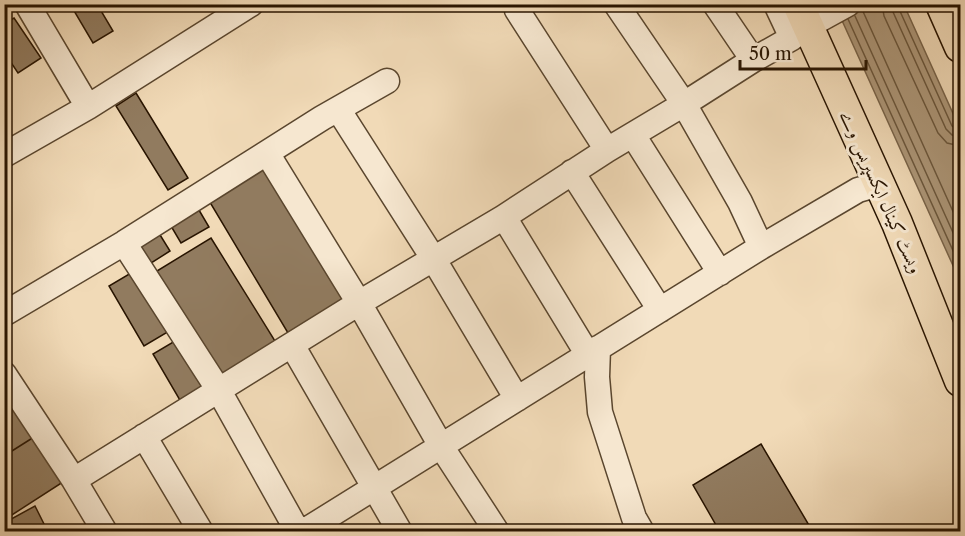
<svg xmlns="http://www.w3.org/2000/svg" width="965" height="536" font-family="'Libre Caslon Text',Amiri,serif">
  <style>
    .water { fill: #ad9779; stroke: #786349; stroke-width: 1.5 }
    .lines { fill: none; stroke-linecap: round; stroke-linejoin: round }
    .shore { stroke: #6a563c; stroke-width: 1.5 }
    .building { fill: #917b5f; stroke: #281400; stroke-width: 1.5 }
    .minor-casing { stroke: #5a462e; stroke-width: 27 }
    .major-casing { stroke: #281400; stroke-width: 33 }
    .minor { stroke: #f6e7d0; stroke-width: 24 }
    .major { stroke: #f1dab7; stroke-width: 30 }
    .labels { text-anchor: middle; dominant-baseline: central; stroke-width: 6; stroke-linejoin: round; paint-order: stroke }
    .street-label { font-size: 18px; fill: #281400; stroke: #f6e7d0 }
  </style>
  <rect width="100%" height="100%" fill="#f1dab7"/>
  <filter id="stains"><feTurbulence type="fractalNoise" baseFrequency=".00333" numOctaves="4"/><feColorMatrix values="0 0 0 0 .2 0 0 0 0 .09 0 0 0 0 .02 0 0 0 .5 -.17"/></filter>
  <radialGradient id="worn" r=".72"><stop offset=".6" stop-color="#630" stop-opacity="0"/><stop offset="1" stop-color="#630" stop-opacity=".3"/></radialGradient>
  <path class="water" d="M835 5H904L960 129V281Z"/>
  <g class="lines">
    <path class="shore" d="M882 4 884 16 938 133 947 143 960 146
      M891 4 893 12 946 129 952 135 960 137
      M899 4V9L952 126 956 129H960
      M861 7 960 227
      M855 16 960 248
      M848 19 960 266"/>
  </g>
  <path class="building" d="M70 4H97L113 31 93 43Z
    M14 18 41 58 18 73 4 52V24Z
    M136 93 188 178 168 190 116 106Z
    M265 164 345 298 288 333 208 199Z
    M196 205 209 227 181 243 168 221Z
    M157 230 170 251 148 265 135 244Z
    M211 238 275 341 217 378 152 274Z
    M136 270 171 330 144 346 109 286Z
    M180 338 208 386 181 402 153 354Z
    M4 390 34 437 4 456Z
    M34 437 63 482 4 520V456Z
    M761 444 813 532H720L693 485Z
    M35 506 48 532H4V523Z"/>
  <g class="lines">
    <defs>
      <path id="minor" d="M27 4 88 107
        M616 4 684 104 740 202 761 247
        M715 4 753 60
        M776 4 792 38
        M517 10 607 150
        M338 109 433 258 517 399
        M633 135 720 273
        M267 153 359 303 441 446 497 532
        M4 155 88 107 251 4
        M572 172 660 310
        M504 217 588 355
        M124 243 218 389 298 532
        M4 314 124 243 322 118 387 81
        M292 345 400 532
        M598 348 597 377 600 412 634 518 642 532
        M4 374 74 480
        M144 436 201 532
        M105 532 74 480 359 303 504 217 607 150 684 104 753 60 792 38 808 26 848 4
        M303 532 761 247 858 190 879 184"/>
      <path id="major" d="M798 4 897 223 960 381
        M941 4 960 47"/>
    </defs>
    <use href="#minor" class="minor-casing"/>
    <use href="#major" class="major-casing"/>
    <use href="#minor" class="minor"/>
    <use href="#major" class="major"/>
  </g>
  <g class="labels">
    <g class="street-label">
      <text transform="translate(881 192) rotate(66)">ویسٹ کینال ایکسپریس وے</text>
    </g>
  </g>
  <rect width="965" height="536" fill="none" stroke="#f1dab7" stroke-width="24"/>
  <rect x="6" y="6" width="953" height="524" fill="none" stroke="#281400" stroke-width="3"/>
  <rect x="12" y="12" width="941" height="512" fill="none" stroke="#281400" stroke-width="1.5"/>
  <path d="M740 60v9h126v-9" fill="none" stroke="#281400" stroke-width="3"/>
  <text x="749" y="60" font-size="18" fill="#281400" stroke="#f6e7d0" stroke-width="4.5" paint-order="stroke">50 m</text>
  <rect width="100%" height="100%" filter="url(#stains)"/>
  <rect width="100%" height="100%" fill="url(#worn)"/>
</svg>
